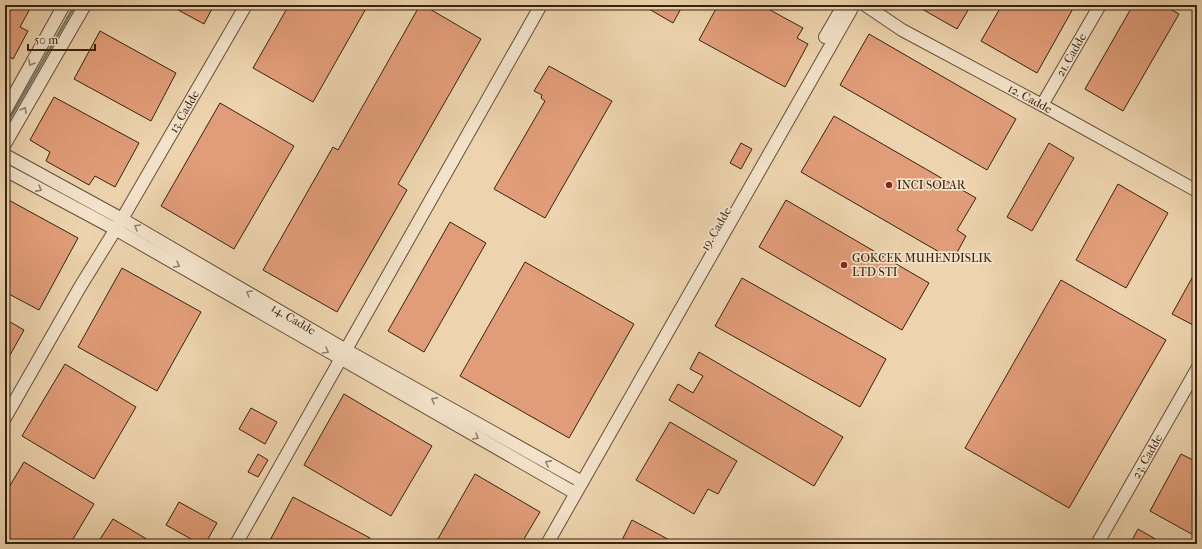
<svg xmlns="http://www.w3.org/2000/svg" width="1202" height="549" font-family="'IM FELL French Canon',serif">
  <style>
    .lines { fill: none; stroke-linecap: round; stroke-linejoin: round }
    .stream { stroke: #717c6c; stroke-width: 2.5 }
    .building { fill: #e19d79; stroke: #362210 }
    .minor-casing { stroke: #644e38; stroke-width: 14 }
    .minor { stroke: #f3e3ca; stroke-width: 12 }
    .oneway { stroke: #94826d }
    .poi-dot { fill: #8f2418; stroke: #f3e3ca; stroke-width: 1.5 }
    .labels { text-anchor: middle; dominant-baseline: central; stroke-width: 3.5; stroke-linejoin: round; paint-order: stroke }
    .street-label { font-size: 12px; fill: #362210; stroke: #f3e3ca }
    .poi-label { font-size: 12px; fill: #362210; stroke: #f3e3ca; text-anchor: start }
  </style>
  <rect width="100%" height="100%" fill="#edd4ae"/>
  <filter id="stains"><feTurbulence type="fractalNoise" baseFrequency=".005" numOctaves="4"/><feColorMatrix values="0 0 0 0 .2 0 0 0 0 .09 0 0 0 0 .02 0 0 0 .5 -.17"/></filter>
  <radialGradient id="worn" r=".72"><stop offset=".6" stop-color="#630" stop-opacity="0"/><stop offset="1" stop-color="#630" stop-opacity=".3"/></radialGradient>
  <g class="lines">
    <path class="stream" d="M5 127 75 5"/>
  </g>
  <path class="building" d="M5 5H32L20 27 28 31 13 59 5 54Z
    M169 5H214L204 24Z
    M289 5H368L313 102 253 68Z
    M420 5H423L481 39 398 184 407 190 337 312 263 270 333 147 338 150Z
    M642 5H683L673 23Z
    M718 5H761L803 28 797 38 808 44 785 87 699 40Z
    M915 5H971L957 29Z
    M1002 5H1075L1037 73 981 41Z
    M1133 5H1163L1179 14 1123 111 1085 89Z
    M100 31 176 73 151 121 74 79Z
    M869 34 1016 119 987 170 840 85Z
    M549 66 612 101 545 218 494 189 545 101 541 98 542 95 534 91Z
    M54 97 139 143 115 187 95 176 89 185 46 161 50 152 30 140Z
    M220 103 294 146 234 249 161 206Z
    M834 116 976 198 957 230 966 236 953 260 801 172Z
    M741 143 752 149 741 169 730 163Z
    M1049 143 1074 158 1032 231 1007 217Z
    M1118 184 1168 213 1126 288 1076 260Z
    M5 198 78 238 39 310 5 292Z
    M786 200 929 283 902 330 759 247Z
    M450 222 486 243 424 352 388 331Z
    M525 262 634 324 569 438 460 376Z
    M122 268 201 312 157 391 78 347Z
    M1197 269V327L1172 314Z
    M742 278 886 359 860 407 715 326Z
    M1061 280 1166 340 1069 508 965 448Z
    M5 319 24 330 5 364Z
    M699 352 843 437 814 486 669 400 678 384 693 393 703 376 690 369Z
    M65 364 136 407 94 479 22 436Z
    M344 394 432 446 391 516 304 465Z
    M251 408 277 422 265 444 239 429Z
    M670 422 737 461 718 494 708 489 694 514 636 480Z
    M258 454 268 460 258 477 248 472Z
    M1181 454 1197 462V537L1150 511Z
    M24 462 94 504 70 544H5V494Z
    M475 474 540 512 521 544H435Z
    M293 497 370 538 366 544H268Z
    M179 502 217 523 205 544H200L166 525Z
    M113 519 155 544H97Z
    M632 520 677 544H620Z
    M1138 529 1164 544H1130Z"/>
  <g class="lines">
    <defs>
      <g id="minor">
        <path id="s1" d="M865 5 902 30 1042 105 1197 191"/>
        <path d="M825 37 843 6"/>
        <path id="s2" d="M1042 105 1100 5"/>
        <path d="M5 111 64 5"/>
        <path d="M5 144 85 5"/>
        <path id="s3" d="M5 155 122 219 346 350 582 482"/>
        <path d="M5 170 115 229 575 493"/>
        <path id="s4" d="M5 418 80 287 122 219 246 5"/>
        <path d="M236 544 541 5"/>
        <path d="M547 544 851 10"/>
        <path id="s5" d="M1097 544 1197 369"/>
      </g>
    </defs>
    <use href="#minor" class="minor-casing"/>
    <use href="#minor" class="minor"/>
  </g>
  <defs><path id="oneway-chevron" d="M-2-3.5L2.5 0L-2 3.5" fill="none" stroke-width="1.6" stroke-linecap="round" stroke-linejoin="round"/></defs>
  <g class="oneway">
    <use href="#oneway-chevron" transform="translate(31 63) rotate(120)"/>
    <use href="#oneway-chevron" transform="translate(24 110) rotate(-60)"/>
    <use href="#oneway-chevron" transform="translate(39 189) rotate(28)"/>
    <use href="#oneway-chevron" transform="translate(137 227) rotate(-150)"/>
    <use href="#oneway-chevron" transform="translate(177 265) rotate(30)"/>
    <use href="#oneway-chevron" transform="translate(249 293) rotate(-150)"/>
    <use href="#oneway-chevron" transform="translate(326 351) rotate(30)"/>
    <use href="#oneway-chevron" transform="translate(434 400) rotate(-151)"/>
    <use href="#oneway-chevron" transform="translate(476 437) rotate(30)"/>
    <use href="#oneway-chevron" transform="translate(548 463) rotate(-151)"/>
  </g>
  <g class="poi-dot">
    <circle cx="889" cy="185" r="4"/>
    <circle cx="844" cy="265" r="4"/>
  </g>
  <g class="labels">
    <g class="street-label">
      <text stroke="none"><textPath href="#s2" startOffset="58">21. Cadde</textPath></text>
      <text stroke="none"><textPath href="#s1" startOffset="190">12. Cadde</textPath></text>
      <text stroke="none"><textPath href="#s4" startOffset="355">13. Cadde</textPath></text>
      <text transform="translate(716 229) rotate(-60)">19. Cadde</text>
      <text stroke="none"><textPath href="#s3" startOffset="332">14. Cadde</textPath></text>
      <text stroke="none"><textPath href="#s5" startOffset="101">23. Cadde</textPath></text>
    </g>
    <g class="poi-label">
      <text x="897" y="185">INCI SOLAR</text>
      <text x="852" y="258">GOKCEK MUHENDISLIK<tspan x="852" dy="14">LTD STI</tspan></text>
    </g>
  </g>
  <rect width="1202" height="549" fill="none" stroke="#edd4ae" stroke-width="20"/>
  <rect x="6" y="6" width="1190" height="537" fill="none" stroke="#362210" stroke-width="2"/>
  <rect x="10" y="10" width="1182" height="529" fill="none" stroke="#362210"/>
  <path d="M28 44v6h67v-6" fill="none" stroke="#362210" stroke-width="2"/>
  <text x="34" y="44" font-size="12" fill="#362210" stroke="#f3e3ca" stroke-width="3" paint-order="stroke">50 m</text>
  <rect width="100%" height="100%" filter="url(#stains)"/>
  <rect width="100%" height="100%" fill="url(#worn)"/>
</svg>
